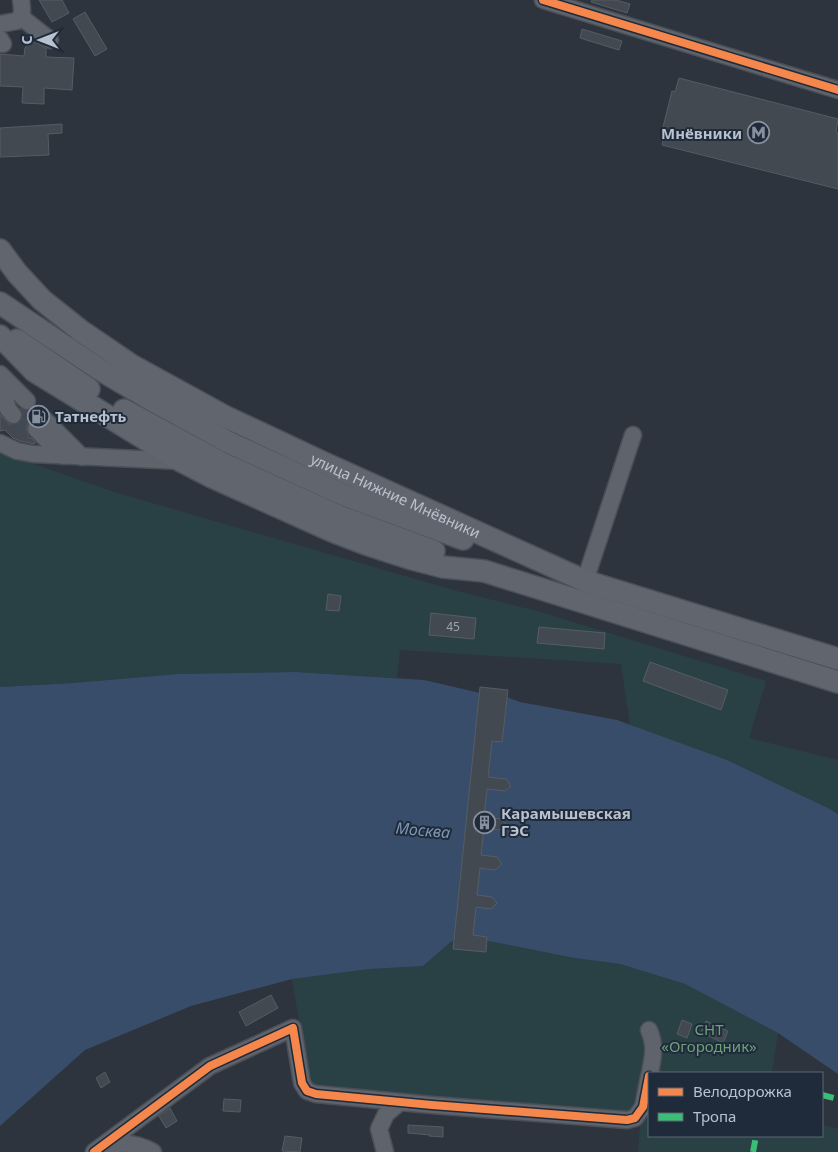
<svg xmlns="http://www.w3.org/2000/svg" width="838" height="1152" font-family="'Noto Sans',sans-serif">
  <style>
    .green { fill: #294145 }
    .water { fill: #384d69 }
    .building { fill: #434951; stroke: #555c65 }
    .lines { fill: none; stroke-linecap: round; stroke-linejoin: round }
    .minor-tunnel { stroke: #424954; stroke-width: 16; stroke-dasharray: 16 8; stroke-linecap: butt }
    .minor-casing { stroke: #4a4f56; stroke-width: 19 }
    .major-casing { stroke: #4b515a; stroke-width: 24 }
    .minor { stroke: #5e636c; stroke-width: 16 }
    .major { stroke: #61656d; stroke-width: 21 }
    .quiet { stroke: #3abd76; stroke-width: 6; stroke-dasharray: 12 6; stroke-linecap: butt }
    .cycleway-casing { stroke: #1f2a3a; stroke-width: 11 }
    .cycleway { stroke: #f5874c; stroke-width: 8 }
    .labels { text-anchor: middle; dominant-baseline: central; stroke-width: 4; stroke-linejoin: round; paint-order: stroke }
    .number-label { font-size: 12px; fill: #9ba3af }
    .poi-label { font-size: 15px; font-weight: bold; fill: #b8c1ce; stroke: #1f2a3a; text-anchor: start }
    .street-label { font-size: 15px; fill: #b8c1ce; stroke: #1f2a3a }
    .park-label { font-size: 15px; fill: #6ea07a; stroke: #1f2a3a }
    .water-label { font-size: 16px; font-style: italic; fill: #7e97b7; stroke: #1f2a3a }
  </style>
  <rect width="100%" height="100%" fill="#2d343e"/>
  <path class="green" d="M0 452 114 492 457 591 537 611 766 681 749 738 838 760V814L828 808 727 760 630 725 621 664 400 650 397 678 296 672 178 674 73 683 0 687Z
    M459 935 574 958 620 964 685 984 778 1033 772 1073H649V1136H822V1125L838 1129V1152H638L640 1126 627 1123 311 1091 292 979 370 969 423 966Z"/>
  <path class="water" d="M296 672 424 680 480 693 507 697 520 702 617 720 727 760 828 808 838 814V1074L778 1033 685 984 620 964 574 958 459 935 423 966 370 969 292 979 191 1006 85 1050 0 1126V687L73 683 178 674Z"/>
  <path class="building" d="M39 0H62L69 13 52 22Z
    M592 0H616L630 4 627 13 591 2Z
    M85 12 107 49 95 56 73 19Z
    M582 29 622 41 619 50 580 38Z
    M33 42H36L46 49V57L74 58 72 90 44 88V104L22 103 23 87 0 86V54L24 56 25 48 29 43Z
    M679 78 838 119 836 133H838V189L662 145 665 132 662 131 672 91 675 92Z
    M62 124V133L48 134 49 155 0 157V128Z
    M36 405 42 410 38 413 35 419 29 422 26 427 27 432 29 436 27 437 31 438 35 442V444L20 441 13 438 5 430 0 431V415L9 424 15 425 20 422 22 418 23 413 21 409 25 411H29L34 408Z
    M328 594 341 596 339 611 326 610Z
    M431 613 476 618 474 639 429 635Z
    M539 627 605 633 604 649 537 643Z
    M650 662 728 690 721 710 643 681Z
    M480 687 508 690 502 742 492 741 488 777 506 779 511 786 505 791 487 789 484 817 501 819 506 824 500 830 484 828 481 855 497 857 502 864 495 870 480 868 477 895 492 897 497 903 491 909 476 907 473 935 487 937 486 952 453 949Z
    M271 995 278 1008 246 1026 239 1012Z
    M682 1020 692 1024 687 1038 677 1034Z
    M706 1021 728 1031 723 1043 701 1032Z
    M105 1072 110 1082 101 1088 96 1078Z
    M224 1099 241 1100 240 1112 223 1111Z
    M170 1108 177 1121 166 1128 159 1116Z
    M408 1125 443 1127V1137L429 1136 430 1135 408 1133Z
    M285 1136 302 1138 300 1152 282 1151Z"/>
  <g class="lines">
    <path class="minor-tunnel" d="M22 406 40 424
      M13 415 31 434"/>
    <defs>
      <path id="minor" d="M543 0 838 90
        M21 17 50 40
        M0 24 17 21C24 15 22 8 21 0
        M0 39 3 44
        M0 374 27 401
        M0 381 8 409 13 415
        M45 420 82 457
        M36 429 63 456
        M0 443 17 451 33 454 180 461
        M585 581 633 435
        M649 1030C656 1047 653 1056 650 1073
        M105 1146C121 1142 138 1143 153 1152
        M94 1152 210 1066 293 1028 302 1083 307 1091 316 1094 432 1105 627 1120 635 1118 643 1107 649 1076
        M385 1152 379 1129 386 1114 400 1102"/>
      <g id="major">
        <path id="s1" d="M0 250 17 273 42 300 81 331 131 365 224 416 322 462 585 581 838 659"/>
        <path d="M0 303 99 369 148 398 230 443 344 495 463 539"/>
        <path d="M0 336 34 371 181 461 212 477 332 531 366 544 412 559 443 567 484 571 838 682"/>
        <path d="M17 340 89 389"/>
        <path d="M124 410 222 463 339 516 434 551"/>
      </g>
    </defs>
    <use href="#minor" class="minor-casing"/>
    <use href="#major" class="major-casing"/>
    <use href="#minor" class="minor"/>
    <use href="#major" class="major"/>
    <path class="quiet" d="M822 1095 838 1099
      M753 1152 756 1136"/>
    <defs>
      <path id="cycleway" d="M543 0 838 90
        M94 1152 210 1066 293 1028 302 1083 307 1091 316 1094 432 1105 627 1120 635 1118 643 1107 649 1076"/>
    </defs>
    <use href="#cycleway" class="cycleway-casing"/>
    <use href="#cycleway" class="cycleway"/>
  </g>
  <defs>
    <symbol id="metro-ring" viewBox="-11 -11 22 22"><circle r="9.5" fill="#1f2a3a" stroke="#87909c" stroke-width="1.5"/><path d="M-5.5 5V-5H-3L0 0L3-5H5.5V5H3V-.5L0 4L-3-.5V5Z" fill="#87909c"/></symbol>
    <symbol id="fuel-ring" viewBox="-11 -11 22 22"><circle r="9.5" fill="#1f2a3a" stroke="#87909c" stroke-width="1.5"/><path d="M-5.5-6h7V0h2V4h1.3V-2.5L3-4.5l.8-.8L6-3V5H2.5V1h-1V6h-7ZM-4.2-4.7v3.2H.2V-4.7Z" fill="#87909c"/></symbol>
    <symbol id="building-ring" viewBox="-11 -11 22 22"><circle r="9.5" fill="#1f2a3a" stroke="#87909c" stroke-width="1.5"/><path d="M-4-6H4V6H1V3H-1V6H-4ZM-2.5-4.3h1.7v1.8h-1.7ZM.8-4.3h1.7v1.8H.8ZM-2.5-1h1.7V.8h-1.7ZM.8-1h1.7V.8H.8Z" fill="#87909c"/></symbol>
  </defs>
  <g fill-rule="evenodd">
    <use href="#metro-ring" x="746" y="120" width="25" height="25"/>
    <use href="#fuel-ring" x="26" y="404" width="25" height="25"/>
    <use href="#building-ring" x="472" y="810" width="25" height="25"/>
  </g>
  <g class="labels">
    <g class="number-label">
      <text x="453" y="626">45</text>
    </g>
    <g class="poi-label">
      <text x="742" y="133" text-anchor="end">Мнёвники</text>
      <text x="55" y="416">Татнефть</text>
      <text x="501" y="813">Карамышевская<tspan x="501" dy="17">ГЭС</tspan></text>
    </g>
    <g class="street-label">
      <text stroke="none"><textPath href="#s1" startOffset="471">улица Нижние Мнёвники</textPath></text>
    </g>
    <g class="park-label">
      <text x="709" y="1029">СНТ<tspan x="709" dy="17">«Огородник»</tspan></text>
    </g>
    <g class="water-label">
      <text transform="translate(423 830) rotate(5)">Москва</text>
    </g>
  </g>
  <rect x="648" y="1072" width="175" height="65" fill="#1f2a3a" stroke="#5c6675"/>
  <rect x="658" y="1088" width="25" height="8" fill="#f5874c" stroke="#5c6675"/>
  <text x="693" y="1097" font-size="15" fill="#b8c1ce">Велодорожка</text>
  <rect x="658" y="1113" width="25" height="8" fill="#3abd76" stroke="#5c6675"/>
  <text x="693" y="1122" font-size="15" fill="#b8c1ce">Тропа</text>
  <g transform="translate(40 40) rotate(270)" stroke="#1f2a3a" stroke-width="4" paint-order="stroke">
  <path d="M0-4L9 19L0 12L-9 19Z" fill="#b8c1ce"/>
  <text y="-8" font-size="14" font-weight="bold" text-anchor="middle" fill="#b8c1ce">С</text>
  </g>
</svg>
